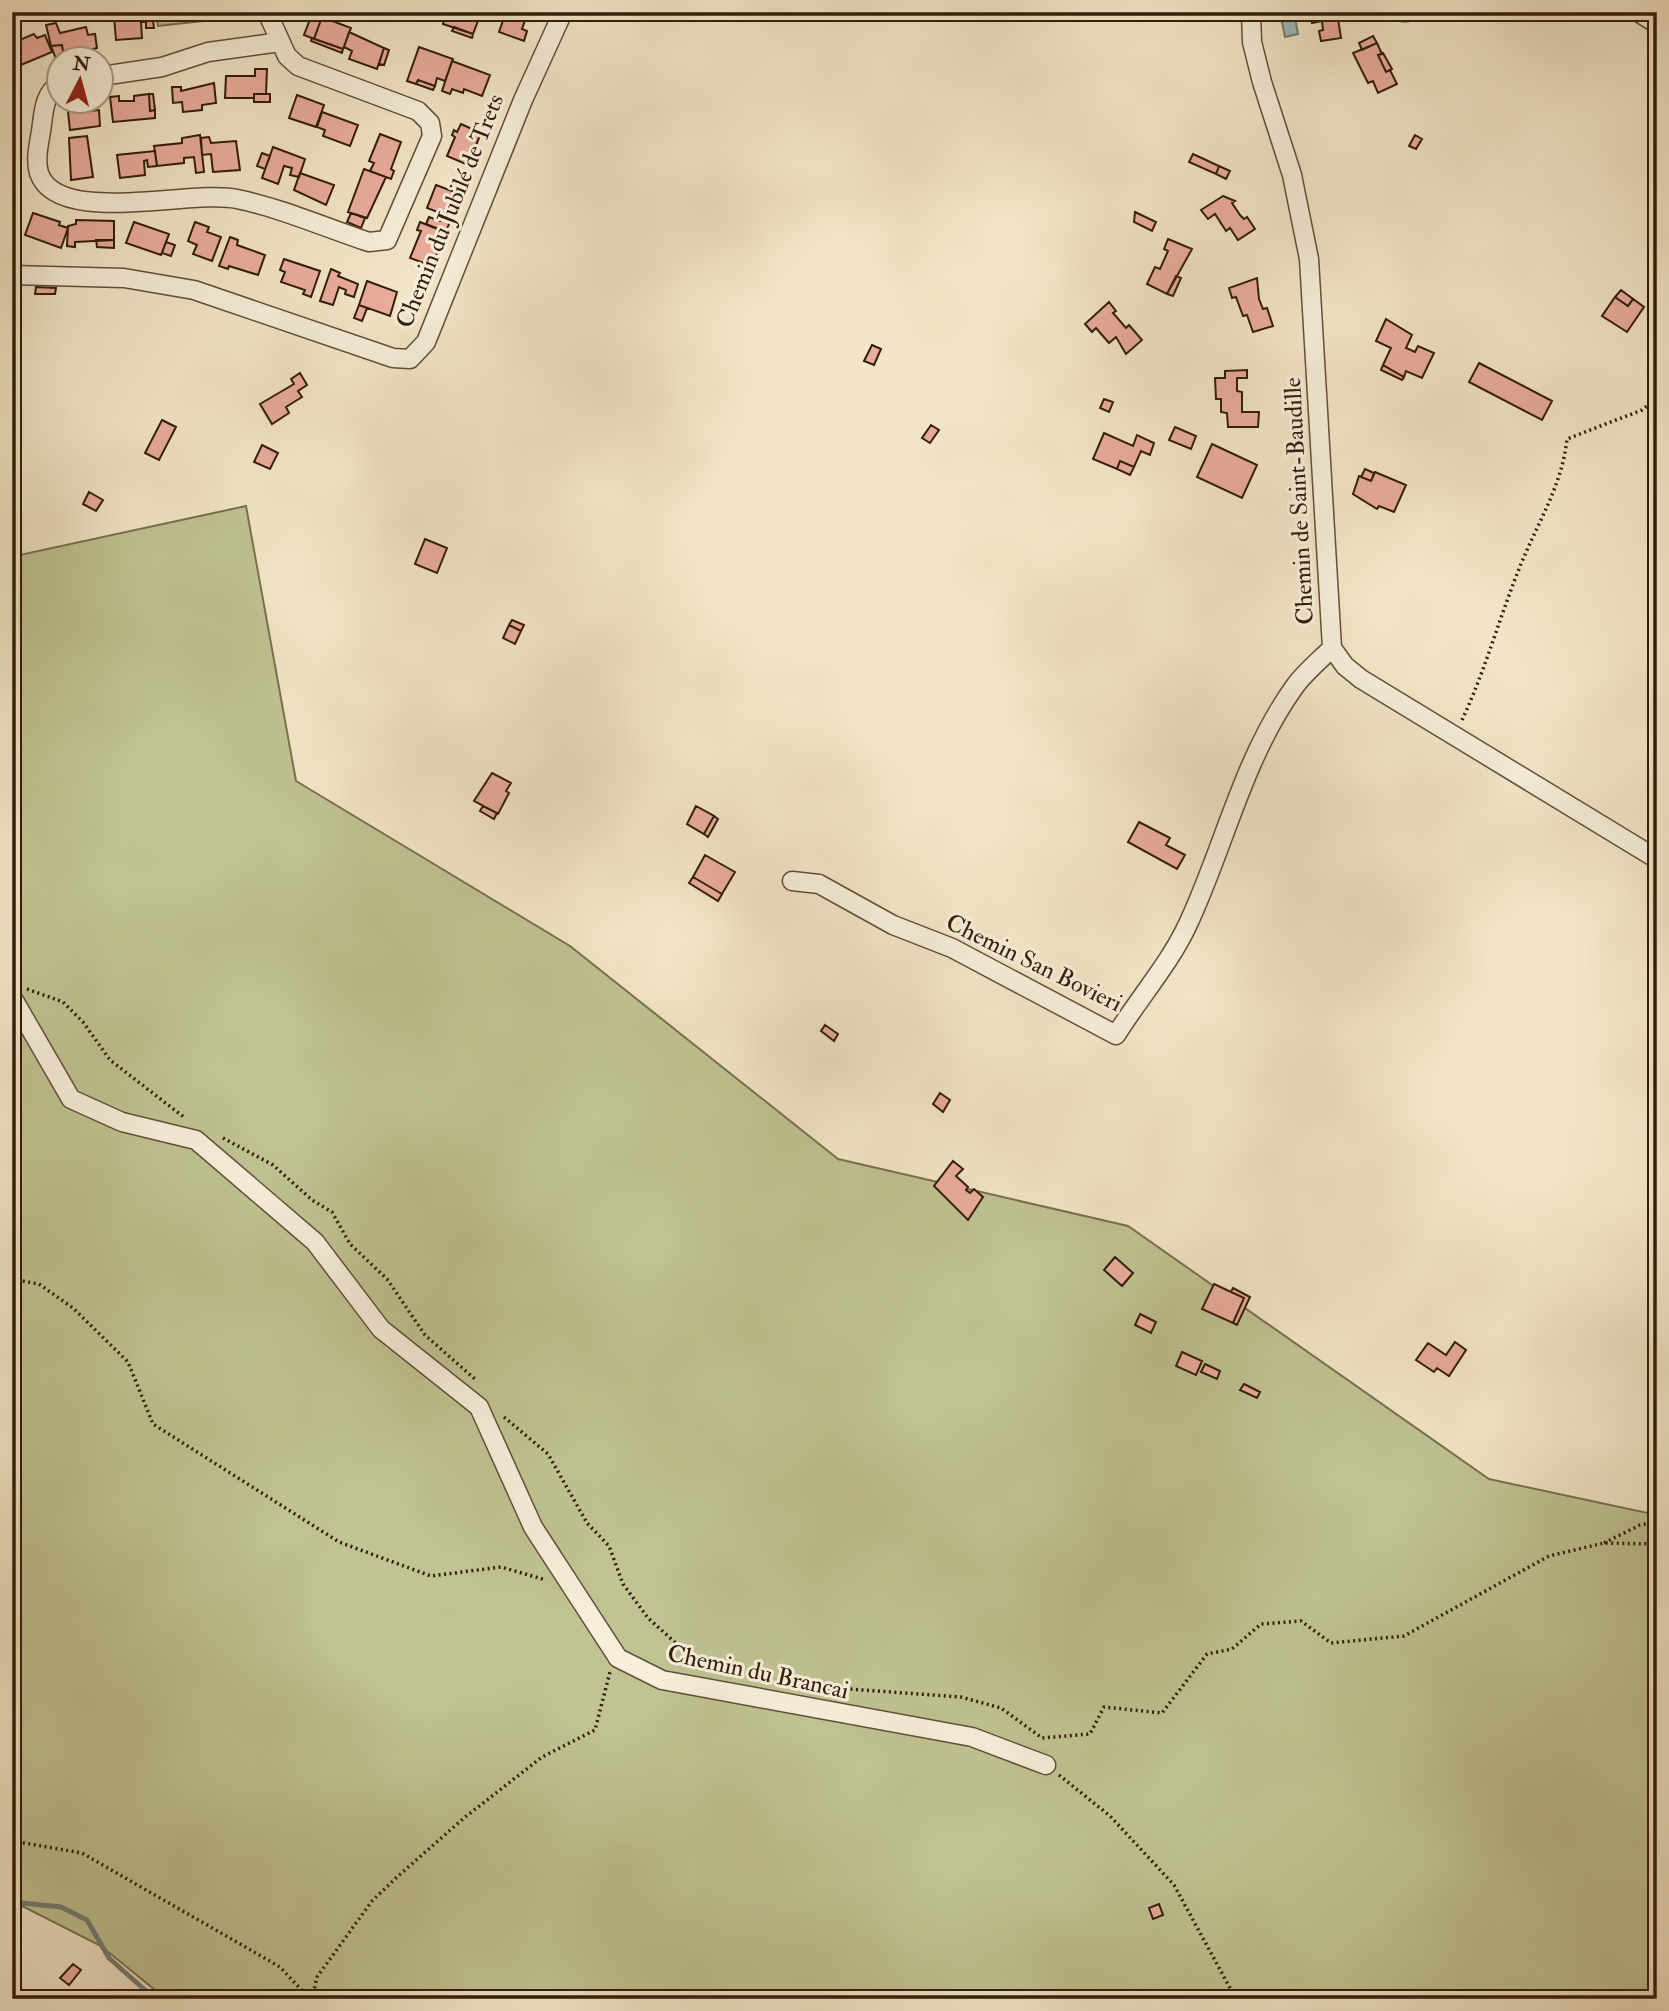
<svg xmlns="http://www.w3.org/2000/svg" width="1669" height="2011" font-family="'IM FELL Double Pica',serif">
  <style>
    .green { fill: #c0c392; stroke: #79704e; stroke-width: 2 }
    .water { fill: #9ebdbe; stroke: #737d76; stroke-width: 2 }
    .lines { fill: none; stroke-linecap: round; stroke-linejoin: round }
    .stream { stroke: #737d76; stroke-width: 5 }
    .building { fill: #eaad9d; stroke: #321c09; stroke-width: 2 }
    .minor-casing { stroke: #624e39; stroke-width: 21 }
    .path { stroke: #321c09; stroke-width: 3.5; stroke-dasharray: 2 3.5; stroke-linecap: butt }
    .minor { stroke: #f7efdb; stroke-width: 18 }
    .labels { text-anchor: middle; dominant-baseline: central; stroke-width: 6; stroke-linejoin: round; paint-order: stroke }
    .street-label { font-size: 24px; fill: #321c09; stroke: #f7efdb }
  </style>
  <rect width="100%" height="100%" fill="#f3e6c8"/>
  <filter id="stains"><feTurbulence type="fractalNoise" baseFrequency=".00286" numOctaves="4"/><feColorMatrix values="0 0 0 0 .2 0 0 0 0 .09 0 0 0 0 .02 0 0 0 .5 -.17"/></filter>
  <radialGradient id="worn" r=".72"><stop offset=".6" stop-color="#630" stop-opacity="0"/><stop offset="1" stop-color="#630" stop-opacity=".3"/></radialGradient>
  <path class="green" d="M156 12H257L258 15 158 26Z
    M246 506 296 781 570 946 838 1159 1128 1226 1489 1479 1657 1515V1999H166L101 1946 12 1901V550L20 555Z"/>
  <path class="water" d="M1280 12H1294L1298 34 1285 37Z"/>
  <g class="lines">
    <path class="stream" d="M12 1902 61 1907 87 1920 109 1958 155 1999"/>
  </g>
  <path class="building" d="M439 12H479L481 13 473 34 443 24 444 20 437 18Z
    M506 12H528L522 29 527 31 524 41 499 32Z
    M1310 12H1332L1333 20 1338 19 1341 38 1321 41 1319 31 1323 30 1322 21 1312 23Z
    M152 13 154 28H146V22H141L142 38 116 40 114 17Z
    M312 14 322 17 314 39 304 35Z
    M322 17 351 28 343 49 314 39Z
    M56 23 60 33 86 27 88 35 95 34 97 48 64 57 62 45 51 46 46 25Z
    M454 27 473 34 472 38 452 31Z
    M349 32 384 48 377 69 349 59 352 51 344 47Z
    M34 34 37 38 45 35 52 52 16 67 12 43Z
    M1373 36 1377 43 1362 50 1359 43Z
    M312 38 343 49 342 53 311 41Z
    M1377 43 1382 54 1378 55 1386 72 1390 70 1397 84 1378 93 1373 81 1368 83 1353 53Z
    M62 45 64 57 56 59 51 46Z
    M419 47 453 59 445 81 437 78 435 86 418 80 416 84 407 81Z
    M384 48 389 50 384 65 379 64Z
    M1383 53 1392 69 1386 72 1378 55Z
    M452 61 490 75 482 96 464 89 463 93 452 89 450 94 442 91Z
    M255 69H267L266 94H254V98H225L226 76H255Z
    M418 80 435 86 433 90 416 84Z
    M214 83 216 103 202 105V110L183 112 182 102 173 103 172 87H181V91Z
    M149 94H153L155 110 150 111Z
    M149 94 150 111 155 110V118L113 122 110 97 119 96V101H134V96Z
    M254 94H270V102H254Z
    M297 95 324 105 316 127 289 118Z
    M67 102H90L91 111 99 110 100 126 70 130Z
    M322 112 358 125 350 146 323 136 325 130 317 127Z
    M461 124 481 133 468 165 447 156 455 137 452 135 454 130 457 132Z
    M380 134 401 142 391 169 394 171 391 179 370 171 374 163 369 161Z
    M200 135 204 172 196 173 194 157 184 158V163L157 166 154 146 182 143V138Z
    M1415 135 1422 139 1416 149 1409 146Z
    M87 136 93 177 71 180 69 138Z
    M209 137 211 143 236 141 240 170 213 172 211 154 202 155 201 138Z
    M273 147 305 159 299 177 290 175 292 168 284 166 278 184 262 178Z
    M155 151 157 166 148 167 147 160 144 161 145 175 120 178 117 155Z
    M262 153 270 156 265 169 257 166Z
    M1193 154 1219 166 1216 174 1189 162Z
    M1219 166 1230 171 1226 179 1216 174Z
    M364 169 386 177 367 218 348 212Z
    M300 173 334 185 326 205 294 190Z
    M436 185 460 194 446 232 426 224 429 217 440 221 443 214 427 208Z
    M1223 196 1235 201 1232 203 1240 215 1244 219 1247 217 1255 229 1238 240 1230 228 1226 231 1215 214 1208 219 1201 210Z
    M1135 212 1156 222 1152 231 1134 222Z
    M33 213 60 222 59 225 68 228 61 248 25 235Z
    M351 213 365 218 361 228 347 222Z
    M76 220 114 221V240L75 242V247L67 246 68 226 76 224Z
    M134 222 169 234 161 255 126 243Z
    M195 222 209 227 207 232 221 237 212 261 193 254 197 245 188 241Z
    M420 222 445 232 432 266 410 258 421 231 417 230Z
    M230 237 238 240 237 245 265 255 258 275 229 266 228 269 219 266Z
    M1168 239 1192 249 1167 294 1147 284 1155 267 1160 269 1168 251 1164 249Z
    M96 240H114V248L97 247Z
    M166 242 175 245 171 256 162 253Z
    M284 259 320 271 311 297 303 294 305 290 281 282 285 272 280 270Z
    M331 269 340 273 338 276 358 284 354 297 345 294 346 290 339 287 333 305 320 301Z
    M1176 276 1181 278 1173 296 1167 294Z
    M1257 278 1259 299 1263 309 1267 308 1273 326 1253 332 1247 315 1243 316 1236 297 1232 298 1229 288Z
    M367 281 397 292 390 316 359 305Z
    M36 287 56 288 55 294H35Z
    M1621 290 1633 299 1628 306 1615 297Z
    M1615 297 1628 306 1633 299 1644 307 1627 332 1602 316Z
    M1109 302 1116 311 1113 313 1126 328 1129 325 1142 340 1126 354 1116 337 1109 343 1096 328 1092 332 1085 324Z
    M359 305 367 308 362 321 354 318Z
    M1386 319 1412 335 1406 348 1415 352 1418 346 1434 353 1422 378 1406 371 1404 377 1383 365 1391 348 1376 341Z
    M872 345 881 349 874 365 864 361Z
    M1479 363 1552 401 1542 420 1469 382Z
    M1383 365 1404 377 1402 380 1381 370Z
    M1247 370V378H1237V391L1242 392V412H1259L1258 427H1228L1227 413 1221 412V399H1216L1215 378H1225V371Z
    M300 373 307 385 298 391 302 397 286 407 289 413 272 424 260 404 294 384 291 379Z
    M1104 399 1113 402 1109 412 1100 408Z
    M162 420 176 427 159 460 145 453Z
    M931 425 939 430 930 443 922 438Z
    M1175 427 1196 436 1191 449 1169 440Z
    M1104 433 1133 446 1137 435 1154 443 1150 455 1141 451 1134 467 1120 461 1117 469 1093 459Z
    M1212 444 1257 465 1242 498 1197 477Z
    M262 445 278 453 270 469 254 462Z
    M1120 461 1134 467 1130 475 1117 469Z
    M1365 469 1374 473 1371 481 1361 477Z
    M1375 472 1406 485 1394 512 1379 506 1377 509 1353 494 1359 476 1371 481Z
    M89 492 103 500 96 511 83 504Z
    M425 539 447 548 437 573 415 564Z
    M512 620 524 625 521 631 509 625Z
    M509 625 521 631 515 644 503 638Z
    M492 773 511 783 506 791 509 793 498 814 474 801Z
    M483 806 497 813 494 819 480 811Z
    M696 806 714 816 704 834 687 824Z
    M714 816 718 819 708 837 704 834Z
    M1139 822 1170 838 1166 845 1185 855 1177 869 1128 842Z
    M705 855 735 872 722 894 693 877Z
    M693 877 722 894 718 901 689 883Z
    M825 1025 838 1034 834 1041 821 1031Z
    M940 1093 950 1100 943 1112 933 1104Z
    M953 1161 963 1169 956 1176 968 1187 966 1190 970 1193 974 1189 983 1197 968 1220 934 1186Z
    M1115 1257 1133 1273 1122 1286 1104 1270Z
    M1214 1284 1244 1298 1233 1323 1202 1309Z
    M1233 1288 1250 1297 1237 1325 1233 1323 1244 1298 1231 1292Z
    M1140 1314 1156 1322 1151 1333 1135 1325Z
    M1455 1342 1466 1350 1449 1376 1437 1368 1434 1372 1416 1360 1428 1343 1446 1355Z
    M1182 1352 1202 1361 1196 1375 1176 1366Z
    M1205 1364 1220 1371 1217 1379 1201 1372Z
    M1244 1384 1260 1392 1257 1398 1240 1390Z
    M1159 1904 1163 1915 1153 1919 1149 1908Z
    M73 1964 81 1970 69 1985 60 1978Z
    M1138 1990 1157 1999H1134Z"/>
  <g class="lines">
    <defs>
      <path id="minor" d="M1251 12 1252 42 1262 82 1292 175 1309 259 1332 648 1345 666 1361 679 1657 859
        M1403 12H1407
        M1638 12 1657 24
        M102 76 162 67 208 52 280 42
        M60 83C43 95 44 112 41 131 39 144 35 159 39 173 57 227 192 189 237 199 281 208 326 228 369 242L387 240 432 136 430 123 418 111 298 66 287 56 267 12
        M12 275 124 278 194 290 393 358 410 359 426 342 523 100 563 12
        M792 881 819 884 893 925 952 948 1116 1035C1139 998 1170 963 1188 924 1225 845 1243 758 1295 686 1305 672 1320 660 1332 648
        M12 997 71 1099 122 1122 196 1140 315 1242 381 1329 479 1407 533 1527 618 1658 662 1680 972 1737 1046 1765"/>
    </defs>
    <use href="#minor" class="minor-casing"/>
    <path class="path" d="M1462 720C1485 671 1499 619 1519 569 1536 525 1562 487 1567 439L1642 410 1657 398
      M27 989 63 1002 83 1022 110 1060 185 1118
      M223 1138 273 1165 312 1200 332 1212 350 1244 387 1279 425 1335 476 1380
      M12 1279 39 1284 73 1308 128 1362 153 1424 339 1542 431 1576 501 1567 546 1580
      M504 1417 548 1454 587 1523 609 1546 623 1584 648 1618 700 1665 719 1671
      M1604 1543 1640 1525 1657 1522
      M823 1690 849 1689 961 1697 1001 1708 1042 1738 1090 1734 1104 1707 1162 1713 1207 1654 1232 1649 1261 1624 1301 1621 1331 1643 1404 1636 1549 1556 1604 1543 1657 1544
      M1059 1775 1110 1816 1174 1885 1236 1999
      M12 1841 82 1853 280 1967 310 1999
      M312 1999 317 1977 372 1901 397 1877 464 1818 542 1757 595 1730 610 1672"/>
    <use href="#minor" class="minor"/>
  </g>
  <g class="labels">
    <g class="street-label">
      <text transform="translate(450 211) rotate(-68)">Chemin du Jubilé de Trets</text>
      <text transform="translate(1299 501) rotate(-93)">Chemin de Saint-Baudille</text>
      <text transform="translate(1034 963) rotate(26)">Chemin San Bovieri</text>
      <text transform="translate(758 1672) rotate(12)">Chemin du Brancai</text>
    </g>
  </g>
  <rect width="1669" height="2011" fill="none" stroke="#f3e6c8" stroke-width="42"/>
  <rect x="14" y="14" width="1641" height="1983" fill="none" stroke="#321c09" stroke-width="3.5"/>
  <rect x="21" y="21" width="1627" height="1969" fill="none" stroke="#321c09" stroke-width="2"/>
  <g transform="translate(80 80) rotate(6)"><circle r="33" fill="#f7efdb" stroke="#a89b87" stroke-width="2"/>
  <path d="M0-5L12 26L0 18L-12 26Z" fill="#8f2418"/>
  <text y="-10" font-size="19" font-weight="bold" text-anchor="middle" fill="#321c09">N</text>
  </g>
  <rect width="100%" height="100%" filter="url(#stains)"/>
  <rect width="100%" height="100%" fill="url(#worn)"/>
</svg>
